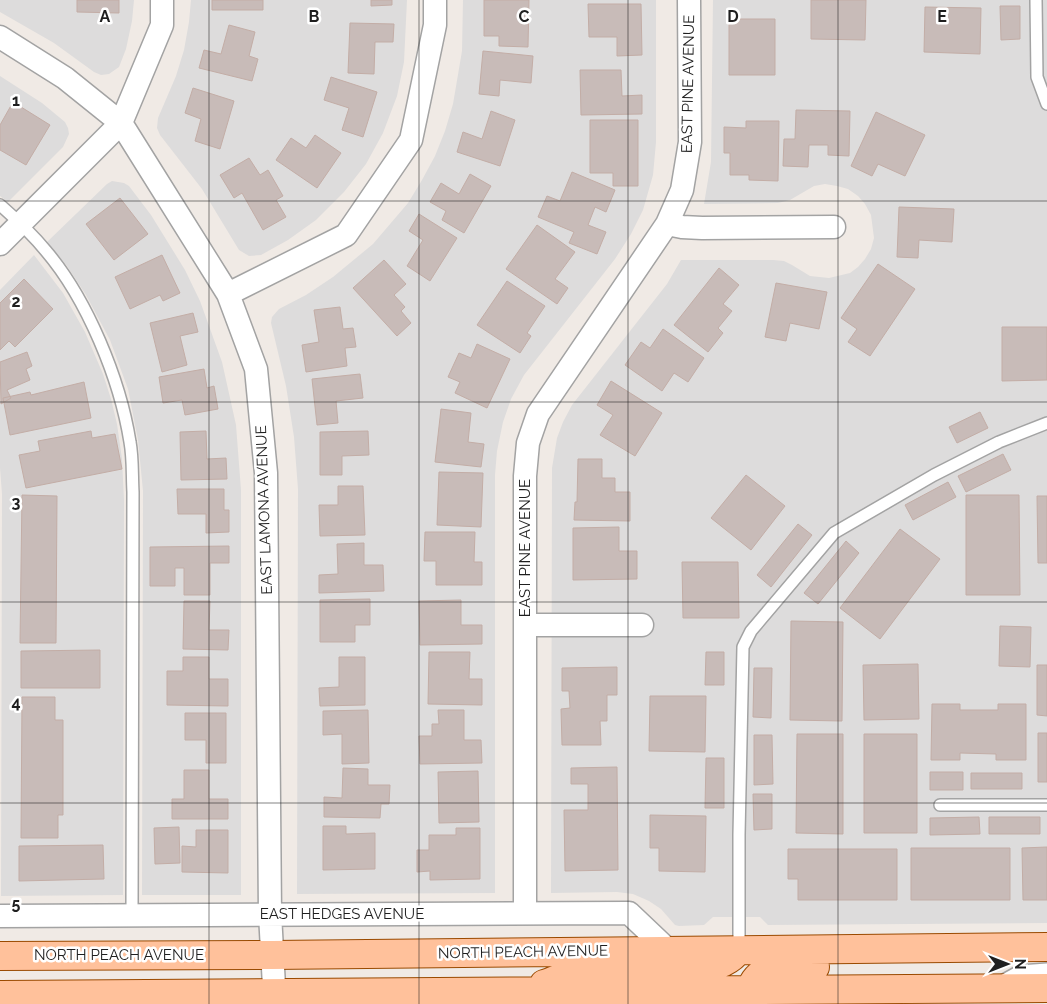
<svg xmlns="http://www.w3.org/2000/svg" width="1047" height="1004" font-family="Raleway,sans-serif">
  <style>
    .residential { fill: #dddcdc }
    .building { fill: #c8bbb8; stroke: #c3ada6 }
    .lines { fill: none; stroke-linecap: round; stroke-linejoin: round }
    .service-casing { stroke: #a3a3a3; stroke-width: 14 }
    .minor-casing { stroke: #a3a3a3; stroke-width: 25 }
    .primary-casing { stroke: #9a4a00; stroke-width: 30 }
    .service { stroke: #fff; stroke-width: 11 }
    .minor { stroke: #fff; stroke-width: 22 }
    .primary { stroke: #ffc19b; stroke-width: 28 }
    .grid { fill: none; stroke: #1f1f1f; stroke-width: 1; stroke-opacity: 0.55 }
    .labels { text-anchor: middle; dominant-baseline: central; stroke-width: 5; stroke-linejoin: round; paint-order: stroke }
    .street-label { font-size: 15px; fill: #1f1f1f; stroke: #fff }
    .grid-label { font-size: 16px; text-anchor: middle; font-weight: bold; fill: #1f1f1f; stroke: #fff; stroke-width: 5; stroke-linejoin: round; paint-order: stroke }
  </style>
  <rect width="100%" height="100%" fill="#f0eae5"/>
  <path class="residential" d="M0 0H134L132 21 126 49 119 67 109 74 101 75 94 72 54 43 0 12Z
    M191 0H407L404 62 397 96 383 133 366 164 344 192 316 220 288 240 261 255 249 256 239 250 202 189 160 135 157 128 158 118 176 76 184 50 189 22Z
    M463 0H656V142L653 175 643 210 631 234 615 259 524 375 511 399 503 422 497 451 495 475V893L297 894 298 489 294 437 286 386 271 323 272 317 279 309 306 295 333 277 373 244 408 203 422 180 435 156 445 131 453 104 462 51Z
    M713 0H1047V923L768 925 760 917H713L704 925 679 926 675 925 661 909 649 901 633 894 617 892 551 893 552 468 557 438 563 422 572 405 667 284 681 260H773L784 261 792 265 810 276 829 278 850 273 858 267 865 259 871 249 874 238 871 215 865 204 858 196 848 189 837 186 825 184 814 186 790 200 778 203 704 204 711 162Z
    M0 76 42 103 65 122 68 128 69 134 63 147 8 202 0 196Z
    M112 181 124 183 129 186 151 215 185 270 200 301 222 362 236 425 241 490V895H142L143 491 138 440 128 389 110 340 86 295 67 266 47 242 107 184Z
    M34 255 63 293 85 332 103 374 111 399 117 424 122 459 124 500 123 895 1 896 2 494 0 468V290Z"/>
  <path class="building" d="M77 0H119V13L77 12Z
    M212 0H263V10H212Z
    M371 0H392V5L371 6Z
    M484 0H529L528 47 499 46V36H484Z
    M811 0H866L865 40 811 39Z
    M588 4H641L642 55 617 56V37H589Z
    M1000 6H1020V39L1001 40Z
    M925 7 981 8 980 54 924 52Z
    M729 19H775V75H729Z
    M350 23 394 24 393 42H375L374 74 348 73Z
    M229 25 255 32 249 56 258 59 252 81 199 68 204 50 221 54Z
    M483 51 533 56 531 83 500 80 499 96 479 94Z
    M580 70H621L622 96 642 95V114L581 115Z
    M331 77 377 92 363 137 342 130 349 108 324 100Z
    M193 88 234 101 220 149 195 141 201 119 185 113Z
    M13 102 50 125 26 165 0 150V125Z
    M796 110 850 111 849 156 828 155V145H809L808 167 783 166 784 139H795Z
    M491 111 515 120 500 166 457 152 463 132 482 139Z
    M876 112 925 135 905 176 878 164 872 176 851 166Z
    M590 120H638V186H613V173H590Z
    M746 121H779L778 181 749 180V175H730V153H724V127L746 128Z
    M315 135 341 153 317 188 276 160 291 138 306 148Z
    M249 158 260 175 268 170 283 196 276 200 286 217 263 230 242 193 234 198 220 175Z
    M572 172 615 190 606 212 595 207 588 225 606 232 597 254 569 243 574 232 538 217 547 196 560 201Z
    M470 174 491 186 464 233 442 220 446 211 430 202 441 183 459 194Z
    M120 198 148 234 114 260 86 224Z
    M899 207 954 209 952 242 919 240 918 258 897 257Z
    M419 214 457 238 430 281 407 266 423 240 409 231Z
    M537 225 575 252 555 279 568 288 557 304 506 269Z
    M162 255 180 293 163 301 160 295 130 309 115 277Z
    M384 260 406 284 394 295 405 307 401 311 411 323 397 336 353 288Z
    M878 264 915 289 870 356 848 342 857 329 841 318Z
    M719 268 739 285 723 304 732 311 718 328 723 333 708 352 674 325Z
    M24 279 53 309 15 347 9 341 0 350V303Z
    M507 281 545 306 527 333 531 336 520 353 477 325Z
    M776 283 827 292 819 329 790 323 786 341 765 337Z
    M340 307 343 329 353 328 356 347 345 348 347 366 306 372 302 345 319 342 314 310Z
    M193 313 198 332 180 336 187 365 162 372 150 323Z
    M1002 327H1047V380L1002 381Z
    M663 329 704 358 688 382 674 373 662 391 625 365 641 342 650 348Z
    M477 344 510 359 487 408 455 393 460 382 448 377 459 353 471 358Z
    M27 352 32 366 26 369 30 380 7 390 11 398 1 404 0 362Z
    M204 369 207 388 214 386 218 409 185 415 182 400 163 403 159 377Z
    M360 374 363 398 336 401 338 423 317 425 312 379Z
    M611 381 662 413 635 456 600 435 613 415 597 405Z
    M84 382 91 418 10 435 3 398 30 392 31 395Z
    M441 409 471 413 468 442 484 444 481 467 435 462Z
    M980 412 988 428 957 443 949 427Z
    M91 431 92 438 115 434 122 469 26 488 19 455 40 451 38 441Z
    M206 431 207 459 226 458 227 479 181 480 180 432Z
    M368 431 369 455 342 456V475H320V432Z
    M1003 454 1011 470 966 492 958 476Z
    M578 459H602V478H615V492H630V521L574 520 575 502H577Z
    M439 472 483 473 481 527 437 525Z
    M746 475 785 506 751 550 711 518Z
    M948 482 956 497 913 520 905 505Z
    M338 486H363L365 535 320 536 319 505H338Z
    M177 489H224V510H229V532L206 533V514H178Z
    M22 495 57 496 56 643H20Z
    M966 495H1019L1020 595H966Z
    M1037 496H1047V563H1038Z
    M798 524 812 535 771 587 757 575Z
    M619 527V551H637V579L573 580V528Z
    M900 529 940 559 880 639 840 608Z
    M425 532H475L474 562H482V585H436V561H424Z
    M846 541 859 553 818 604 804 593Z
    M364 543V565H383L384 591 319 593V575L338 574 337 544Z
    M229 546V563H210V595H184V568H175V586H150V547Z
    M682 562H738L739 618H683Z
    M370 599V625H355V642H320V600Z
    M461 600V625H482V644L420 645 419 601Z
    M184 601H210L209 630H229L228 650 183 649Z
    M791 621 843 622 842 721 790 720Z
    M1000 626 1031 627 1030 667 999 666Z
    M100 650V688H21V651Z
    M429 652H470L469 679H482V705L428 704Z
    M706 652H724V685H705Z
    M183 657H209V679H228V706L167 705V671H183Z
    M339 657H365V705L320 706 319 688 339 687Z
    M918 664 919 719 864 720 863 665Z
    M1037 665H1047V716L1037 715Z
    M617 667V695H607V721H600L601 745H562L561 709 570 708 569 691H562V668Z
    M754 668H772L771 718 753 717Z
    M650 696H706L705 752 649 751Z
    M22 697H55V720H63V815H58V838H21Z
    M932 704H960V710H998V704H1026V760H996V754L960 753V760H931Z
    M368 710 369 763 342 764V734L323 735V711Z
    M438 710H464V740H481L482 763 420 764 419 736H432V724H439Z
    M185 713H226V763H206V740H185Z
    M1038 733H1047V782H1038Z
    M797 734H843V834L796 833Z
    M864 734H917V833H864Z
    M754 735H772L773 784 754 785Z
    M706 758H724V808H705Z
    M617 767 618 870 565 871 564 810H588V784H571V768Z
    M343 768 368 769V785H390L389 804H381L380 818 324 817V797L342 798Z
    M184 770H209V799H228V819H172V799H184Z
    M478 771 479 822 439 823 438 772Z
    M930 772H963V790H930Z
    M971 773H1022V789H971Z
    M753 794H772V829L754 830Z
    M650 815 706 816 705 872 659 871V848H650Z
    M979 817 980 834 930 835V818Z
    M989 817H1040V834H989Z
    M323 826H346V834L375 833V869L323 870Z
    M179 827 180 863 155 864 154 828Z
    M456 828H480V879L430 880V871L417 872V850H429V835H456Z
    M196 830H228V873L182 872V846L196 847Z
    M103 845 104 879 19 881V846Z
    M1047 847V900H1023L1022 848Z
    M911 848H1010V900H911Z
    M788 849H897V900H798V879H788Z"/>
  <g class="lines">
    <defs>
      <path id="service" d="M1036 0 1037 77 1047 104
        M0 205C16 219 32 234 46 251 87 299 120 379 130 442 133 458 132 475 133 492L132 915
        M940 805H1047
        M739 949V835L743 647 751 631 834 533 934 475 999 442 1047 423
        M1000 982 1020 971 1047 969"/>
      <path id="minor" d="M162 0V25L121 123 228 294 256 369 266 473 270 914 275 1004
        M0 37 65 78 121 123 0 244
        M667 224 682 190 690 142 689 0
        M228 294 346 235 411 140 435 25V0
        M525 625H642
        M525 913V476L528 443 538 414 667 224 682 227 702 228 834 227
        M0 916 629 913 668 950"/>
      <path id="primary" d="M0 956 272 955 1047 947
        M544 984C557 980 572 972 585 971 623 968 709 982 735 954
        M750 991C758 962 791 967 815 967
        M0 995 1047 988"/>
    </defs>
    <use href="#service" class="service-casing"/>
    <use href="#minor" class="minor-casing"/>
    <use href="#primary" class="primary-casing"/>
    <use href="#service" class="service"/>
    <use href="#minor" class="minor"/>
    <use href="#primary" class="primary"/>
  </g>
  <path class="grid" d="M209 0V1004M419 0V1004M628 0V1004M838 0V1004M0 201H1047M0 402H1047M0 602H1047M0 803H1047"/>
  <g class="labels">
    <g class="street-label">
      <text transform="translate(688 84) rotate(-89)">EAST PINE AVENUE</text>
      <text transform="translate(264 510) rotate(-92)">EAST LAMONA AVENUE</text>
      <text transform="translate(525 548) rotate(-90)">EAST PINE AVENUE</text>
      <text x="342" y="914">EAST HEDGES AVENUE</text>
      <text transform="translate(523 952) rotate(-1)">NORTH PEACH AVENUE</text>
      <text x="119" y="955">NORTH PEACH AVENUE</text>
    </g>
  </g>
  <g class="grid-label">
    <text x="105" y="22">A</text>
    <text x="314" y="22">B</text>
    <text x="524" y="22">C</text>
    <text x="733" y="22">D</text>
    <text x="942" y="22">E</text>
    <text x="16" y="106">1</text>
    <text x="16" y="307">2</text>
    <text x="16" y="508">3</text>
    <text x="16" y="708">4</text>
    <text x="16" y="909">5</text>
  </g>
  <g transform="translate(1007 964) rotate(90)" stroke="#ffffff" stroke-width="4" paint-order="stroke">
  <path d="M0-4L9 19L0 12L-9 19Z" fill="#1f1f1f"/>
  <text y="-8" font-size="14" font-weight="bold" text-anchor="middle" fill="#1f1f1f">N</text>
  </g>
</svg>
